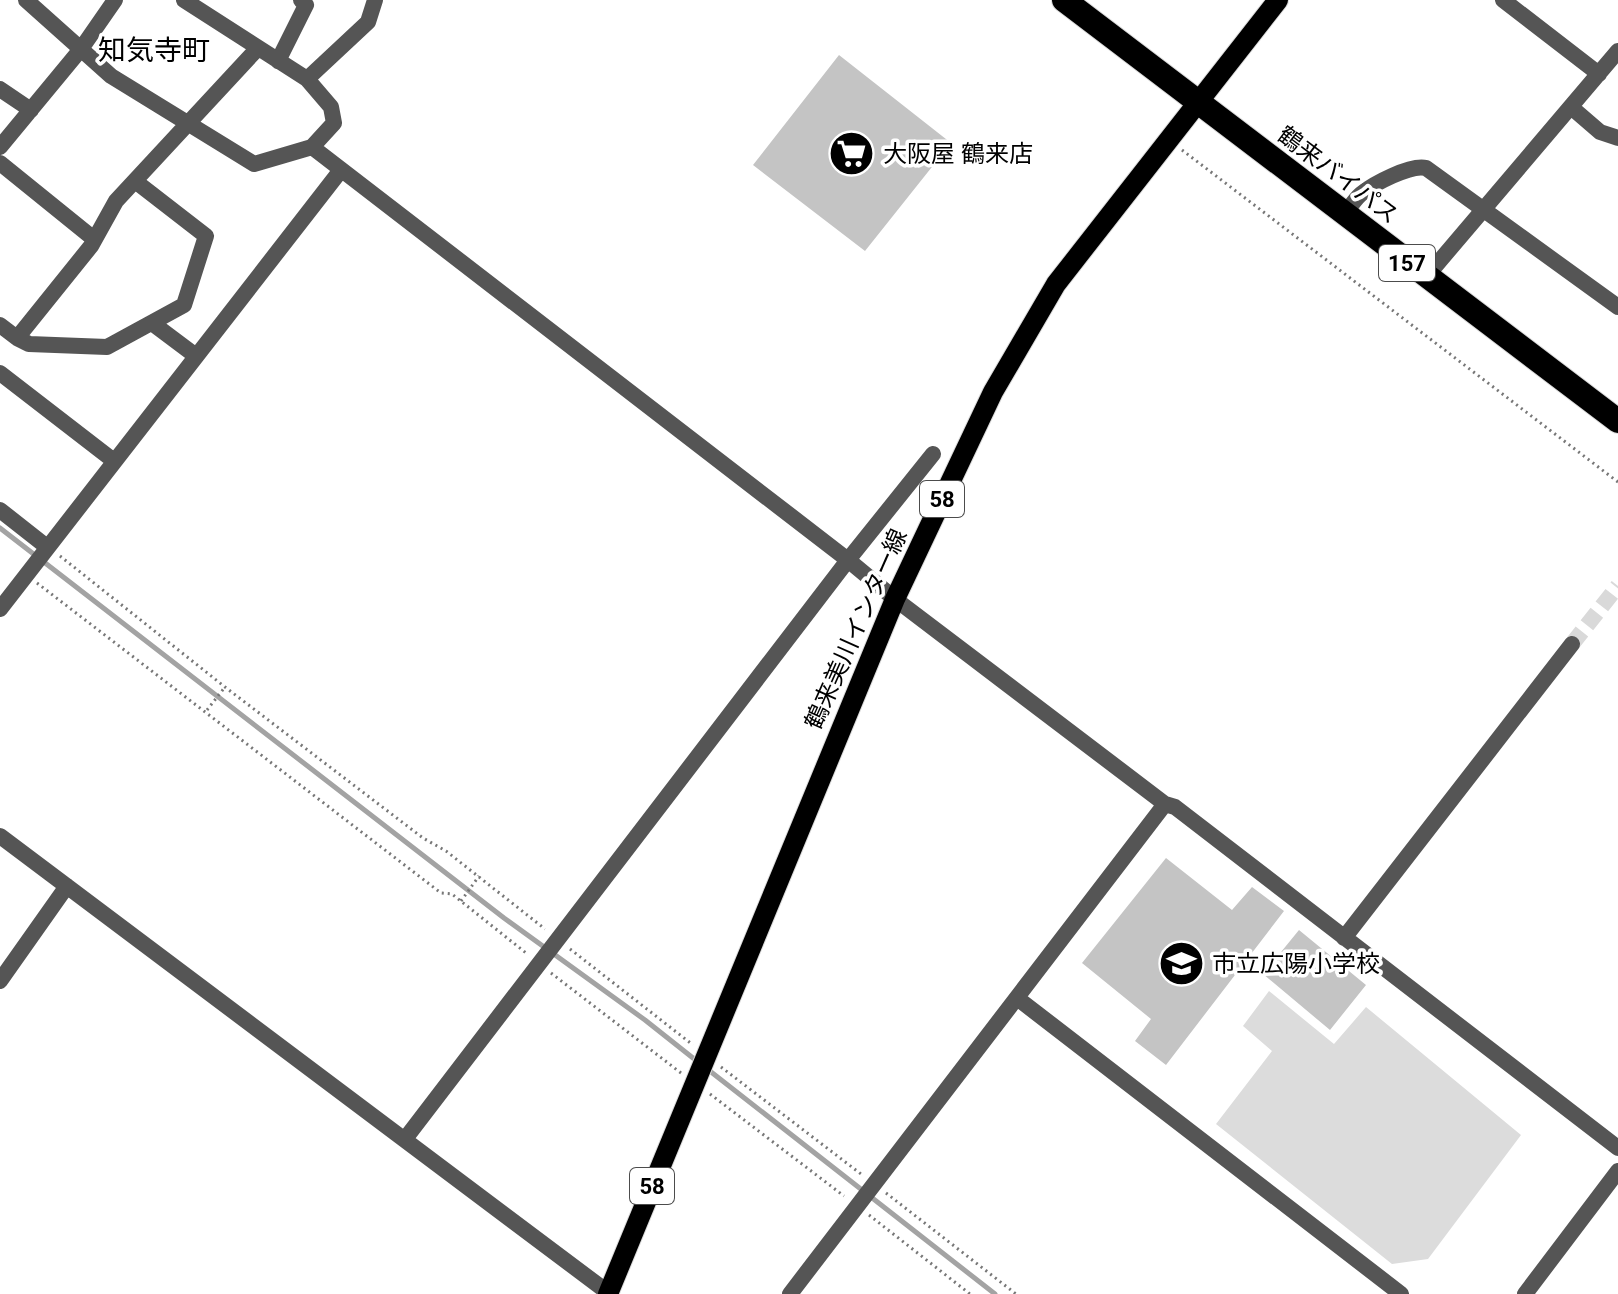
<svg xmlns="http://www.w3.org/2000/svg" width="1618" height="1294" font-family="Roboto,'Noto Sans JP',sans-serif">
  <style>
    .green { fill: #dcdcdc }
    .lines { fill: none; stroke-linecap: round; stroke-linejoin: round }
    .stream { stroke: #a3a3a3; stroke-width: 5 }
    .building { fill: #c4c4c4 }
    .minor-tunnel { stroke: #d9d9d9; stroke-width: 16; stroke-dasharray: 16 8; stroke-linecap: butt }
    .major-casing { stroke: #dbdbdb; stroke-width: 22 }
    .highway-casing { stroke: #dbdbdb; stroke-width: 26 }
    .path { stroke: #777; stroke-width: 3; stroke-dasharray: 2 4; stroke-linecap: butt }
    .minor { stroke: #555; stroke-width: 16 }
    .major { stroke: #000; stroke-width: 20 }
    .highway { stroke: #000; stroke-width: 24 }
    .labels { text-anchor: middle; dominant-baseline: central; stroke-width: 7; stroke-linejoin: round; paint-order: stroke }
    .shield { fill: #fff; stroke: #4c4c4c; stroke-width: 2 }
    .shield-label { font-size: 22px; font-weight: bold; fill: #000 }
    .poi-label { font-size: 24px; fill: #000; stroke: #fff; text-anchor: start }
    .street-label { font-size: 24px; fill: #000; stroke: #fff }
    .quarter-label { font-size: 28px; fill: #000; stroke: #fff }
  </style>
  <rect width="100%" height="100%" fill="#fff"/>
  <path class="green" d="M1269 991 1334 1044 1366 1007 1521 1135 1428 1259 1392 1264 1216 1124 1272 1051 1243 1026Z"/>
  <g class="lines">
    <path class="stream" d="M0 528 504 918 645 1020 698 1062
      M706 1068 995 1294"/>
  </g>
  <path class="building" d="M839 55 951 143 865 251 753 165Z
    M1166 858 1232 910 1252 887 1284 911 1166 1065 1135 1041 1151 1019 1082 963Z
    M1299 930 1366 985 1330 1030 1263 974Z"/>
  <g class="lines">
    <path class="minor-tunnel" d="M1572 644 1618 586"/>
    <defs>
      <path id="major" d="M608 1294 895 599 993 392 1056 284 1278 0"/>
      <path id="highway" d="M1064 0 1618 421"/>
    </defs>
    <use href="#major" class="major-casing"/>
    <use href="#highway" class="highway-casing"/>
    <path class="path" d="M1182 150 1618 482
      M60 556 225 687 423 838 446 851 545 929
      M37 583 441 893 452 894 526 953
      M207 710 225 687
      M461 901 479 876
      M570 949 693 1045
      M551 973 681 1073
      M721 1067 861 1174
      M710 1094 844 1196
      M886 1193 1016 1294
      M869 1215 970 1294"/>
    <path class="minor" d="M26 0 111 76 254 164 312 147 848 560 895 599 1165 804 1175 807 1618 1148
      M184 0 307 79 331 107 334 123 312 147
      M1503 0 1599 74
      M278 61 306 5 301 0
      M307 79 368 22 375 0
      M0 89 31 110
      M1571 107 1600 132 1618 138
      M0 147 81 49 115 0
      M0 163 94 239
      M1344 215C1349 209 1354 200 1361 194 1373 184 1411 164 1426 168L1618 307
      M1426 277 1618 51
      M152 323 196 356
      M0 325 17 338 91 246 116 201 258 48
      M17 338 29 344 107 347 184 305 206 236 135 181
      M0 373 114 461
      M0 510 47 547
      M0 609 341 170
      M0 836 610 1294
      M1344 938 1572 644
      M0 981 67 886
      M1017 998 1401 1294
      M405 1139 848 560 933 454
      M790 1294 1165 804
      M1525 1294 1618 1171"/>
    <use href="#major" class="major"/>
    <use href="#highway" class="highway"/>
  </g>
  <defs>
    <symbol id="supermarket-disc" viewBox="-11 -11 22 22"><circle r="9.5" fill="#000" stroke="#fff"/><path d="M-6-5.5h2.5l.6 2H6L4.5 2H-2.5L-4.4-4H-6ZM-1.5 3.2a1.3 1.3 0 1 0 .1 0ZM3 3.2a1.3 1.3 0 1 0 .1 0Z" fill="#fff"/></symbol>
    <symbol id="school-disc" viewBox="-11 -11 22 22"><circle r="9.5" fill="#000" stroke="#fff"/><path d="M0-5L7-2L0 1L-7-2ZM-4 1L0 2.5L4 1V4Q0 6-4 4Z" fill="#fff"/></symbol>
  </defs>
  <g fill-rule="evenodd">
    <use href="#supermarket-disc" x="826" y="128" width="51" height="51"/>
    <use href="#school-disc" x="1156" y="938" width="51" height="51"/>
  </g>
  <g class="labels">
    <g class="shield">
      <rect x="1379" y="245" width="56" height="36" rx="6"/>
      <rect x="920" y="481" width="44" height="36" rx="6"/>
      <rect x="630" y="1168" width="44" height="36" rx="6"/>
    </g>
    <g class="shield-label">
      <text x="1407" y="263">157</text>
      <text x="942" y="499">58</text>
      <text x="652" y="1186">58</text>
    </g>
    <g class="poi-label">
      <text x="883" y="154">大阪屋 鶴来店</text>
      <text x="1212" y="964">市立広陽小学校</text>
    </g>
    <g class="street-label">
      <text transform="translate(1338 175) rotate(37)">鶴来バイパス</text>
      <text transform="translate(856 629) rotate(-66)">鶴来美川インター線</text>
    </g>
    <g class="quarter-label">
      <text x="154" y="50">知気寺町</text>
    </g>
  </g>
</svg>
